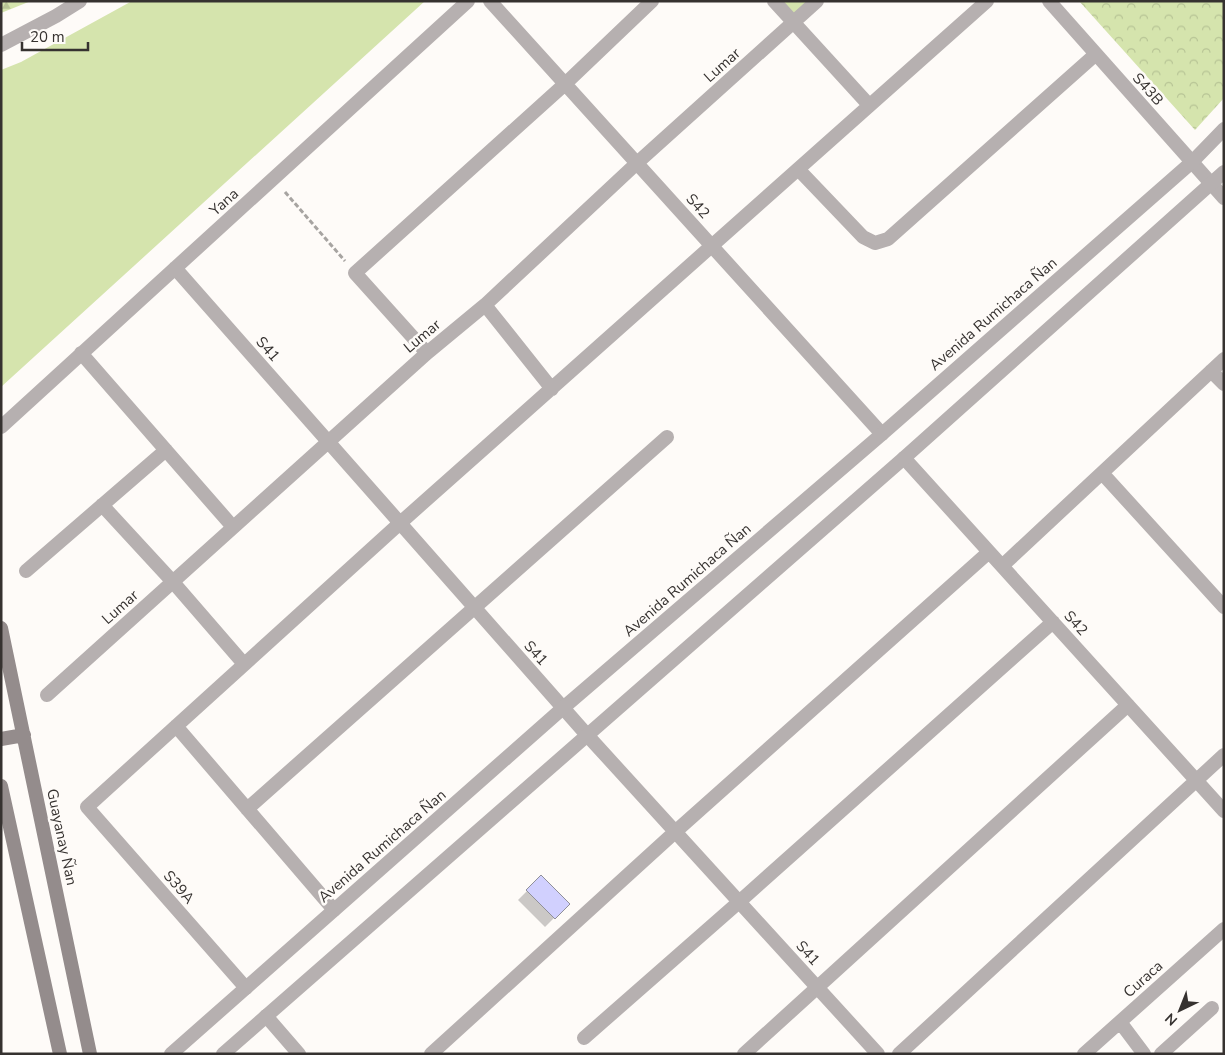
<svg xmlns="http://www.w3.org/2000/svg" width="1225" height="1055" font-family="'Nunito Sans',sans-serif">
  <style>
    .green { fill: #d5e4ad }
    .forest { fill: url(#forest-firs) }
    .park { fill: url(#park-crowns) }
    .shadow { fill: #0003 }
    .building { fill: #d1d0fe; stroke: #909099 }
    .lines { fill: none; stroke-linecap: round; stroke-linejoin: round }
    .path { stroke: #a7a4a1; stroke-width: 3; stroke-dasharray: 5 2.5; stroke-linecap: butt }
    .minor { stroke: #b6b0b0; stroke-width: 14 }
    .tertiary { stroke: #b6b0b0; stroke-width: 14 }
    .secondary { stroke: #948c8c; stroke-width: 14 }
    .labels { text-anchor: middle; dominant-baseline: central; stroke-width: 5; stroke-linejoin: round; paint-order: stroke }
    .street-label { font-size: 15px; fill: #363230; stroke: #fefbf8 }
  </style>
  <defs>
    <pattern id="forest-firs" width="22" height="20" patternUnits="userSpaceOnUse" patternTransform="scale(1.25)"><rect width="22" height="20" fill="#d5e4ad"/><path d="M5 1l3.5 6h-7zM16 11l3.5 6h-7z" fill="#b7c495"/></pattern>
    <pattern id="park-crowns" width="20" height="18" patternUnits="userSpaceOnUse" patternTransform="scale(1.25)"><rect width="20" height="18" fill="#d5e4ad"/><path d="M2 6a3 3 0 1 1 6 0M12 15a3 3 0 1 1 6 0" fill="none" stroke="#b7c495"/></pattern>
  </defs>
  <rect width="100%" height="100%" fill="#fefbf8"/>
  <path class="green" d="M132 1H425L1 387V70L21 62Z"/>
  <path class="forest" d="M1 1H31L1 13Z"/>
  <path class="park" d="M781 1H812L795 17Z
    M1079 1H1224V98L1195 130Z"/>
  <path class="shadow" d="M541 877 568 904 545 927 518 900Z"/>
  <path class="building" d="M541 875 570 904 555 919 526 890Z"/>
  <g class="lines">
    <path class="path" d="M285 192 345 261"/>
    <path class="minor" d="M490 1 882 434
      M774 1 869 105
      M1049 1 1224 198
      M798 169 863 237 875 243 888 239 1096 54
      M175 268 587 735 878 1054
      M485 305 552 389
      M81 353 233 527
      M427 353 355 273 565 84 652 1
      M1211 371 1224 384
      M1 427 468 1
      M904 458 1224 811
      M1102 473 1224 607
      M102 505 173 582 244 664
      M1002 566 1224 359
      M26 571 166 450
      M47 695 427 353 485 305 637 163 817 1
      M176 726 334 910
      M247 809 667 437
      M246 988 87 807 399 524 987 1
      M266 1016 299 1054
      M1120 1022 1144 1054
      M584 1038 739 902 1053 622
      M431 1054 675 832 989 552
      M744 1054 1128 705
      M899 1054 1224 755
      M1084 1054 1224 929
      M1161 1054 1212 1008"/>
    <path class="tertiary" d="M1 45 56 16 80 1
      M171 1054 563 708 882 434 1192 162 1224 129
      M223 1054 904 458 1224 172"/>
    <path class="secondary" d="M1 628 90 1054
      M1 739 24 735
      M1 786 60 1054"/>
  </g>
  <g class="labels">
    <g class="street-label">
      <text transform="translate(722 65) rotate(-42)">Lumar</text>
      <text transform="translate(1148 89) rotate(48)">S43B</text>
      <text transform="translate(224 202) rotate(-42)">Yana</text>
      <text transform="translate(698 206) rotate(48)">S42</text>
      <text transform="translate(993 314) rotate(-41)">Avenida Rumichaca Ñan</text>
      <text transform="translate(422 336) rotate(-40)">Lumar</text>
      <text transform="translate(268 349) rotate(49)">S41</text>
      <text transform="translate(687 580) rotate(-41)">Avenida Rumichaca Ñan</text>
      <text transform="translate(120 607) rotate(-42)">Lumar</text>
      <text transform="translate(1076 623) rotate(48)">S42</text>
      <text transform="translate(536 653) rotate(48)">S41</text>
      <text transform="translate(62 837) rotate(78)">Guayanay Ñan</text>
      <text transform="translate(382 846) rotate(-41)">Avenida Rumichaca Ñan</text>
      <text transform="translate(179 887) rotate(49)">S39A</text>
      <text transform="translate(808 953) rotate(48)">S41</text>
      <text transform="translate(1143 979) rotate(-42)">Curaca</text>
    </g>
  </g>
  <rect width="1225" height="1055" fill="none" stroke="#363230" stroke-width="5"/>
  <g transform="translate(1180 1010) rotate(223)" stroke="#fefbf8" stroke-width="4" paint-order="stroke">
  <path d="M0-4L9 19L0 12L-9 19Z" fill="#363230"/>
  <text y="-8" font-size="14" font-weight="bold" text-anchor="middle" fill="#363230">N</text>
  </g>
  <path d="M22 42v8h66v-8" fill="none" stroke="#363230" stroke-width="2.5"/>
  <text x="30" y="42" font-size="15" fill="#363230" stroke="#fefbf8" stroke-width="4" paint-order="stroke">20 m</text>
</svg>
